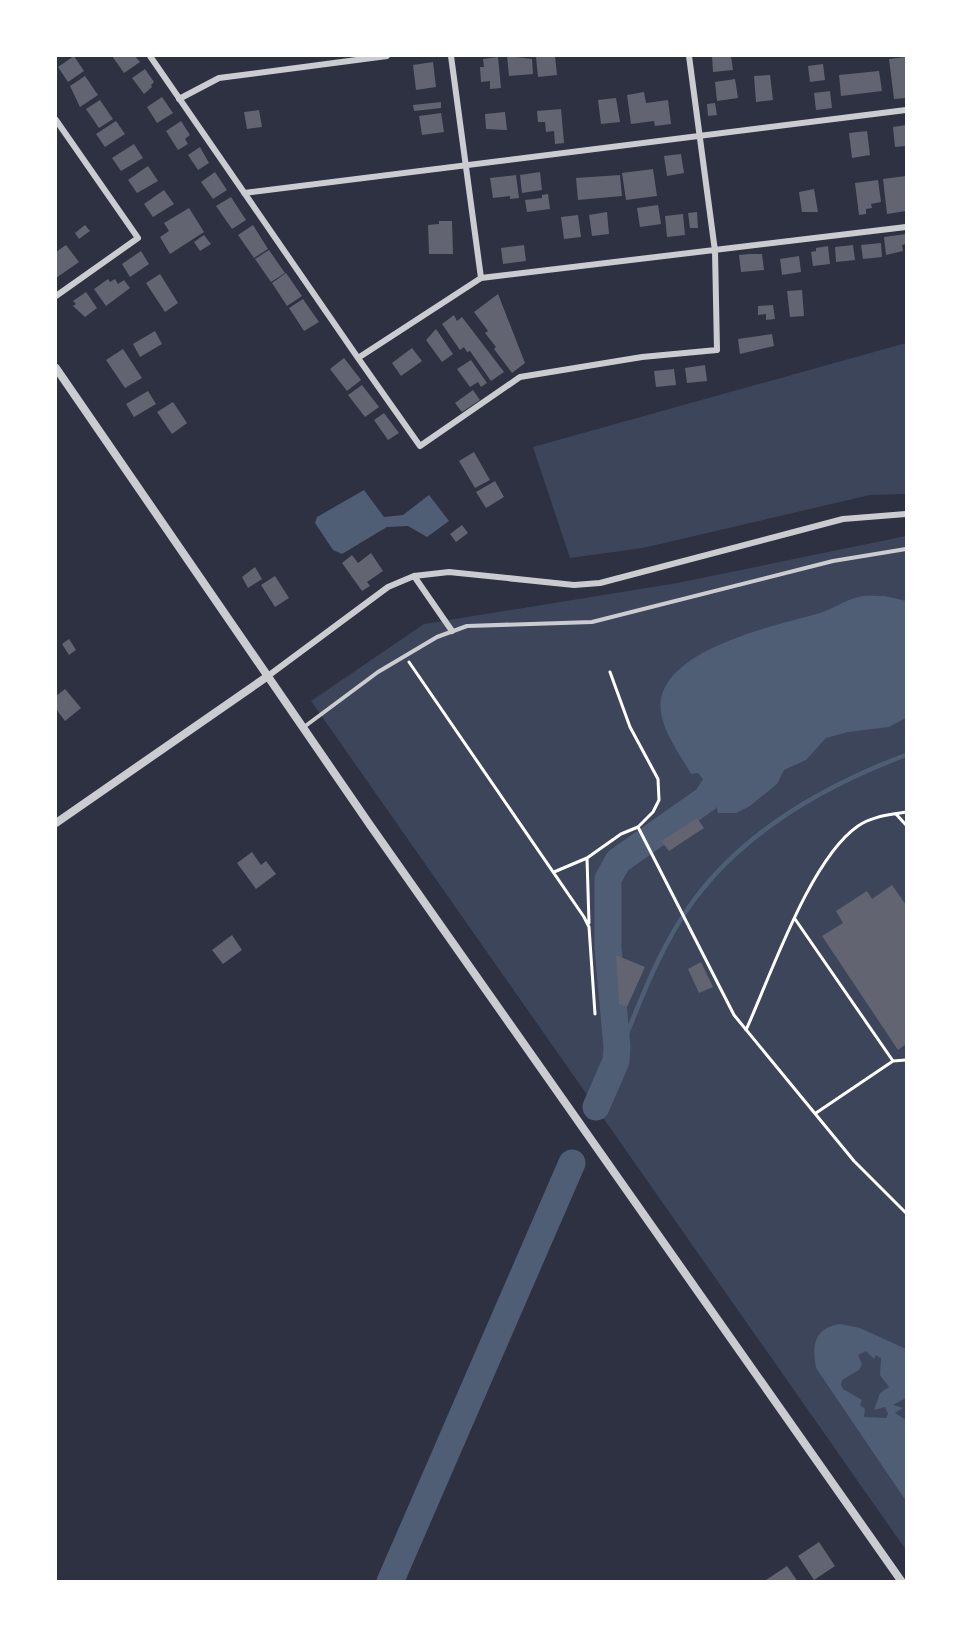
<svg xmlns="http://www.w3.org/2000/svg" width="962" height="1637" font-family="'Open Sans',sans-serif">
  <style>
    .green { fill: #3c4559 }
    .water { fill: #4f5d75; fill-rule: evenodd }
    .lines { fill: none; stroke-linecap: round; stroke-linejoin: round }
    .stream { stroke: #4f5d75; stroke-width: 4.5 }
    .river { stroke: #4f5d75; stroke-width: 27 }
    .building { fill: #626471 }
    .path { stroke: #fff; stroke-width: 3 }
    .service { stroke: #caccd0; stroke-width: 4 }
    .minor { stroke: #caccd0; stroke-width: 6 }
    .tertiary { stroke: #caccd0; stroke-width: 8 }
  </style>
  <rect width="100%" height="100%" fill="#2d3142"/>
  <path class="green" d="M906 343V494L870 495 643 548 570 558 533 447Z
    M906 536V1550L311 701 424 624 677 583Z"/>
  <path class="water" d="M364 490 384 517 403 515 429 495 449 521 427 537 408 526 387 527 342 554 333 550 315 523 317 517Z
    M885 596 906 601V718L889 727 848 732 826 738 806 760 784 770 777 784 750 806 736 813H718L716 804 708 807 702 788 705 782 698 773 691 774C679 752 657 725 661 699 670 647 778 625 820 613 833 609 845 600 858 597 866 595 877 596 885 596Z
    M840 1324 860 1328 906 1349V1398L893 1405 903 1408 895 1413 906 1420V1501L816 1368C812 1345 814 1328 840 1324ZM866 1351 874 1359 876 1355 881 1358 880 1375 889 1387 880 1393 874 1410 885 1407 888 1414 886 1418 864 1417 865 1409 860 1405 862 1400 843 1389 841 1385 842 1380 859 1370 862 1364 858 1355Z"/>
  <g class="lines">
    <path class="stream" d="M616 1061C638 1007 659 947 694 900 746 830 826 785 906 755"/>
    <path class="river" d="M596 1107 616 1061 617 1047 608 948V879L618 861 706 799 727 768
      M390 1582 572 1163"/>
  </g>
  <path class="building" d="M74 56 84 71 68 82 58 67Z
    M112 56H135L140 62 124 73Z
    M507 56 532 59 533 74 509 76Z
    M555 56 557 75 538 77 536 57Z
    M712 56H731L733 70 713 72Z
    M498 57 501 88 490 89V81L481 82 480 67H484L483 59Z
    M906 57V98L894 99 889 59Z
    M433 62 436 87 416 90 413 65Z
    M823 64 825 80 810 82 808 66Z
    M145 69 154 82 151 85 152 87 144 94 132 78Z
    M879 71 882 91 841 96 839 75Z
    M770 75 773 100 756 102 754 76Z
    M85 76 98 95 80 107 70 86Z
    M735 79 738 98 717 101 715 82Z
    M830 91 832 108 816 110 814 93Z
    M644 92 646 103 668 100 671 124 655 126 654 121 631 124 627 95Z
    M162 97 173 113 157 123 147 107Z
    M616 98 620 122 601 124 598 100Z
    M100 100 113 119 99 128 86 109Z
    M441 102V108L414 111 413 105Z
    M715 103 717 115 708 116 707 104Z
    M561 109 564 143 555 144 554 131 546 132 545 122H538L537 111Z
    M259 110 262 127 247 129 244 112Z
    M505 112 507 130 486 129 485 114Z
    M441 113 444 132 422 135 419 116Z
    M116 121 125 134 105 147 96 134Z
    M181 121 190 135 185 139 188 144 178 150 166 131Z
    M906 125V146L895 147 893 127Z
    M867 131 870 155 852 158 849 133Z
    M134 144 143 158 121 171 112 158Z
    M200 147 209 163 198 170 188 155Z
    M681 154 684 173 667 176 664 156Z
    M148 166 158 181 137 193 128 180Z
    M653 169 657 196 626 200 622 173Z
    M215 172 227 190 213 199 201 182Z
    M540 172 542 190 522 193 520 175Z
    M516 175 519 198 510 199V196L493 198 490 178Z
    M620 175 622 196 578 200 576 178Z
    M906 176V211L887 214 883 179Z
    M878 180 881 202 871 204 872 208 866 209V214L859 215 855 183Z
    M814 189 818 212H802L799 192Z
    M164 190 174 204 153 217 144 204Z
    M548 194 550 209 527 212 525 200 542 198V195Z
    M231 197 246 220 232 229 216 206Z
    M658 205 661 224 640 227 637 208Z
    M189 208 204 232 170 254 160 237 169 231 164 223Z
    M607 212 609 234 592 236 589 215Z
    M697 212 698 228H690L688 213Z
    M683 214 685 235 667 237 665 216Z
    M578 215 581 237 564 239 561 217Z
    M439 221H452L453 254H429L428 225 439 224Z
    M85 225 90 231 79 239 75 233Z
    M253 225 268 249 254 258 238 235Z
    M906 234V244L902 245 903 251 886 255 884 237Z
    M204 235 211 244 200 251 194 242Z
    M881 243 882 257 863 259 861 245Z
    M66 245 79 262 56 278V252Z
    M524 245 526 261 503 264 501 248Z
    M853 245 855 260 836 262 835 247Z
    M828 246 830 264 813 266 811 252 816 251V248Z
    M269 250 285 273 271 282 255 259Z
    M141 251 149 264 130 277 122 264Z
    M749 254H762L764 270 741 272 739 255Z
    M799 256 801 272 782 275 780 259Z
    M286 273 302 296 287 306 272 283Z
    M160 274 178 303 165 312 146 283Z
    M108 279 110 282 115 279 118 284 124 280 130 288 106 306 94 289Z
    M802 290 804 316 790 317 787 291Z
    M86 292 97 308 85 317 73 306 76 304 73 301Z
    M498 294 525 363 512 373 494 349 496 347 485 333 488 331 474 312Z
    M303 299 319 322 304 331 289 308Z
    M773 305 775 319 766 320V314L758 315V306Z
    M454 315 457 321 462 317 504 372 491 381 470 351 467 352 464 347 460 350 442 324Z
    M436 329 453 354 442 362 426 340Z
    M155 331 162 344 140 357 133 344Z
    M772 334 774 346 740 354 738 339Z
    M412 348 422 361 401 376 392 363Z
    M123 349 142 378 125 388 106 360Z
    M344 358 361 380 347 391 330 369Z
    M471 360 487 383 481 387 478 382 470 387 457 369Z
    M705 365 707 381 687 383 685 368Z
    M674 369 676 385 656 387 654 371Z
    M362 385 379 407 365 417 348 395Z
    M473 390 480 400 462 412 455 403Z
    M148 391 156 404 134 417 126 404Z
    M173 402 187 423 172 434 157 412Z
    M384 413 399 433 388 440 374 420Z
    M474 452 490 480 475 488 459 461Z
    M495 481 504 497 486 508 476 492Z
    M462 525 468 533 456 542 450 534Z
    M371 553 383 571 367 582 370 586 362 591 342 563 352 555 358 563Z
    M255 567 262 579 248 588 242 577Z
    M275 576 289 598 275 607 261 585Z
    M69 639 76 650 69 655 62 644Z
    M65 689 81 708 65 721 56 709V696Z
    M697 818 704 828 669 851 661 841Z
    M252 852 261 865 266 861 276 874 256 889 237 863Z
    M892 885 906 905V1044L898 1050 822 936 843 923 836 911 867 891 872 899Z
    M232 935 242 950 223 964 212 950Z
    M616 955 645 967 627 1007 619 1004Z
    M701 962 713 987 699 993 688 969Z
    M819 1542 835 1566 814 1580 798 1556Z
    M787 1566 798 1582H766V1580Z"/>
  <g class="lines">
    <path class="path" d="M409 662 584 917 589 927 595 1014
      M896 814 906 825
      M638 827 734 1015 854 1161 906 1213
      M554 872 587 858
      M795 919 893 1061 816 1113
      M589 923 587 858 621 834 638 827 653 812 659 800 658 779 630 727 610 672
      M746 1030C771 975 810 859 858 826 872 816 890 815 906 812
      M893 1061 906 1060"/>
    <path class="service" d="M304 727 378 672 437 637 467 626 592 622 833 561 906 549"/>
    <path class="minor" d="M150 56 358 358 481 278 906 227
      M451 56 481 278
      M179 99 219 78 387 56
      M56 120 138 238 56 296
      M244 193 906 110
      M358 358 420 446 520 377 642 357 717 350 715 251 689 56
      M414 576 452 631
      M268 676 388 587 414 576 449 572 574 585 600 583 843 519 906 514"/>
    <path class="tertiary" d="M56 368 370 825 902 1582
      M56 823 268 676"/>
  </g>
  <rect width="962" height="1637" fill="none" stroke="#ffffff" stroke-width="114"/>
</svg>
